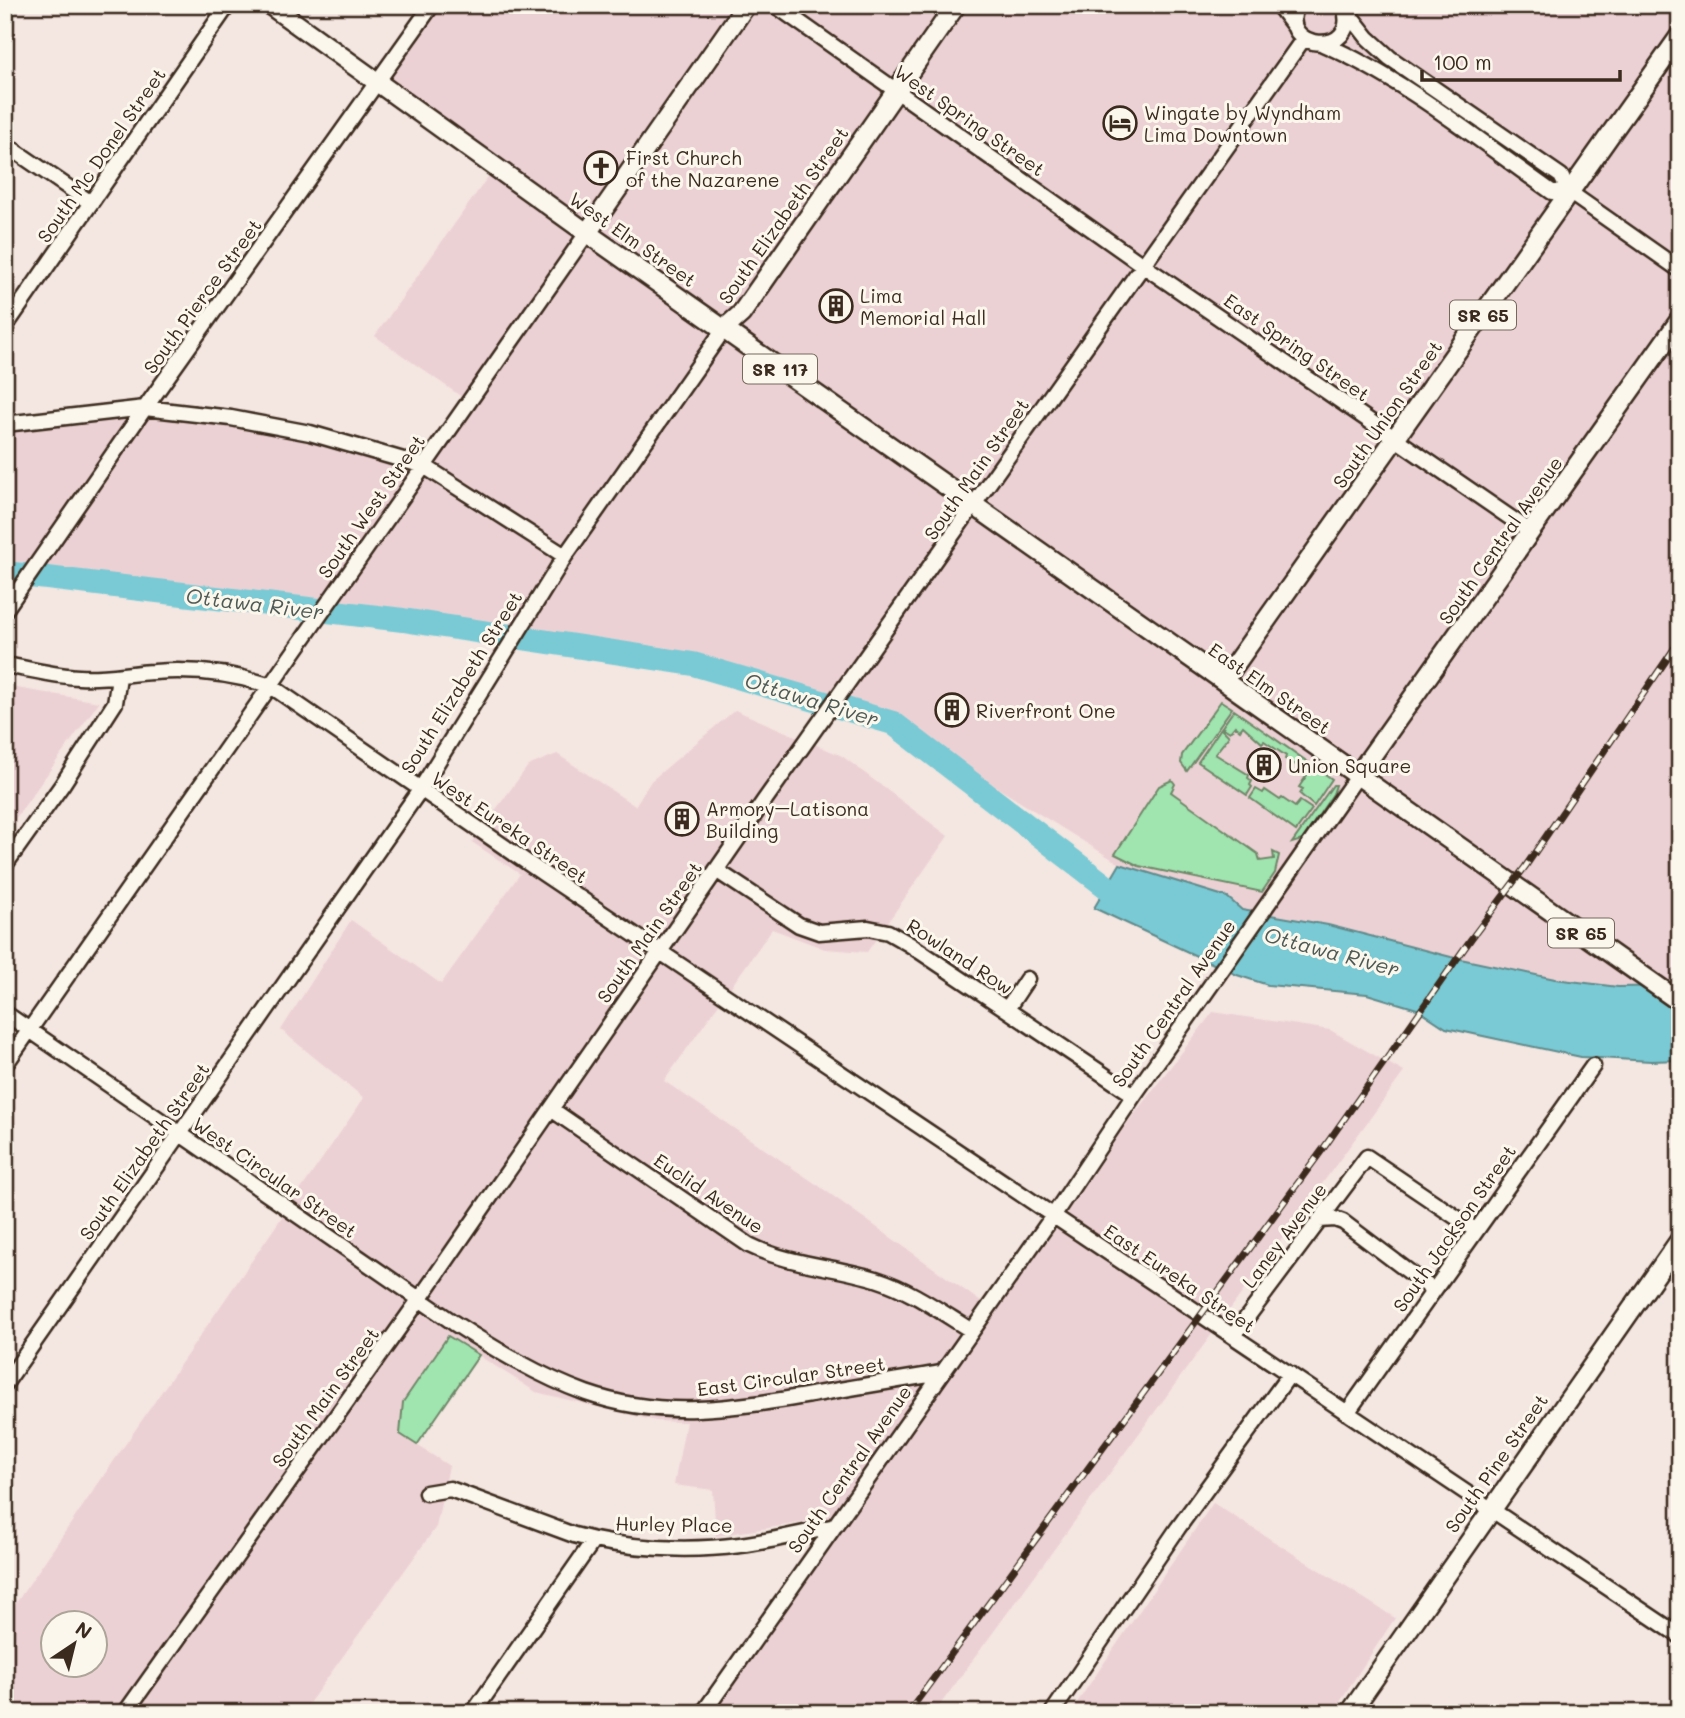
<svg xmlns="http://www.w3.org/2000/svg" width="1685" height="1718" font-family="Mali,sans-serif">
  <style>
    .built { fill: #ecd1d4; fill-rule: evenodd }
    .green { fill: #a0e4b0; stroke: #6e8767; stroke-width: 2 }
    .water { fill: #79cad4; stroke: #608a8b; stroke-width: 2 }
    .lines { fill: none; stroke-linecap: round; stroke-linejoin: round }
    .river { stroke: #79cad4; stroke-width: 24 }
    .minor-casing { stroke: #3b2a1e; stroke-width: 19 }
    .major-casing { stroke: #3b2a1e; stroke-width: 23 }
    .minor { stroke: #fbf7ec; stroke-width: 14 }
    .major { stroke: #fbf7ec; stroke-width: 18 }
    .rail-casing { stroke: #3b2a1e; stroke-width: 7 }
    .rail { stroke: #fbf7ec; stroke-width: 4.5; stroke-dasharray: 13; stroke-linecap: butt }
    .labels { text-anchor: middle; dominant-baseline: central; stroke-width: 6; stroke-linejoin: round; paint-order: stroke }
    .shield { fill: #fbf7ec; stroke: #75685c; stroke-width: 2 }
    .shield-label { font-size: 18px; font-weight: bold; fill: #3b2a1e }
    .poi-label { font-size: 19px; fill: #3b2a1e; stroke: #fbf7ec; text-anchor: start }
    .street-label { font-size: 19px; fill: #3b2a1e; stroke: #fbf7ec }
    .water-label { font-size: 21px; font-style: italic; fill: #4e5a55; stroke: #fbf7ec }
  </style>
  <rect width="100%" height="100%" fill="#f4e6e1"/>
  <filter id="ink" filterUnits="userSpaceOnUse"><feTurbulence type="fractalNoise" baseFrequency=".0143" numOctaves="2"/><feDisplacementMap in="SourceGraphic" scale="14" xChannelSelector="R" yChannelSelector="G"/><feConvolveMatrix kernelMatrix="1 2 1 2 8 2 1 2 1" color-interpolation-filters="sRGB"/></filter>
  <g filter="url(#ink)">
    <path class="built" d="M432 5H1680V986L1618 987 1555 979 1451 957 1328 925 1242 910 1227 897 1120 864 893 723 694 664 403 620 5 573V424L88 413 231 418 424 466 469 402 375 336 495 167 378 83Z
      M5 686 99 702 5 833Z
      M735 710 842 756 948 836 867 952 825 949 772 929 664 1081 819 1186 995 1312 1056 1229 1125 1126 1213 1012 1330 1030 1404 1072 934 1713H700L826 1519 716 1536 713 1490 674 1485 686 1422 656 1421 536 1392 448 1336 403 1402 400 1434 449 1466 436 1527 302 1713H32L5 1694V1619L364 1098 281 1030 351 920 441 984 520 874 472 842 528 766 557 754 635 806 651 781ZM52 1624H94V1666H52Z
      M1213 1503 1395 1618 1332 1713H1070Z"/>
    <path class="green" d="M1221 701 1232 708 1187 771 1181 763 1182 755Z
      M1234 710 1332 779 1314 806 1300 794 1303 789 1299 787 1309 772 1285 759 1286 756 1264 741 1262 743 1243 726 1240 730 1235 726 1230 732 1222 727Z
      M1221 728 1229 736 1215 754 1249 775 1248 778 1252 781 1250 785 1252 787 1247 795 1198 762Z
      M1172 780 1175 784 1171 792 1258 854 1260 861 1274 859 1273 852 1279 855 1275 873 1262 892 1139 866 1115 854 1159 786Z
      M1333 785H1336L1333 794 1302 840 1292 843Z
      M1256 789 1263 793 1265 790 1280 800 1282 798 1295 807 1300 801 1312 809 1296 831 1250 798Z
      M448 1336 479 1355 417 1445 400 1434 403 1402Z"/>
    <path class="water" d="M1120 864 1227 897 1242 910 1328 925 1451 957 1555 979 1618 987 1680 986V1060L1651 1061 1581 1057 1446 1028 1417 1009 1367 994 1268 985 1237 975 1094 908Z"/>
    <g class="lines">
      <path class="river" d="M5 573 403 620 693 664 893 723 1112 891 1138 898"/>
      <defs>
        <path id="minor" d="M775 5 1144 266 1531 532
          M1278 5 1294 26
          M1297 5C1275 52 1362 58 1344 7
          M1346 10 1368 38 1390 58 1561 176 1569 192 1680 270
          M1323 44C1406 80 1478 140 1552 192H1569
          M5 144 91 203
          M5 327 228 5
          M5 424 145 408 231 418 310 433 424 466 565 556
          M5 610 145 408 432 5
          M5 665C30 669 55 676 79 677 105 679 129 673 154 672 195 669 232 673 271 686L544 874 1680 1636
          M5 865 62 785 115 703 119 677
          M716 870 799 925 819 932 868 928 888 932 909 944 1134 1095
          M1007 1009 1027 979
          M5 1013 454 1323C496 1350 539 1376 586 1393 663 1420 733 1408 811 1395 855 1387 899 1380 942 1373
          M5 1065 587 233
          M551 1109 749 1245C789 1265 834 1266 876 1279 911 1290 941 1312 972 1331
          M1319 1220 1335 1219 1343 1222 1428 1286 1431 1292
          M1233 1336 1367 1157 1475 1230
          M5 1384 420 790 565 556 724 329
          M1347 1413 1593 1066
          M426 1493 450 1489 574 1535C623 1549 689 1552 740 1545 772 1541 804 1533 835 1526
          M125 1713 419 1300 764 801 1304 38
          M473 1713 593 1541
          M703 1713 1053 1216 1134 1095 1358 775
          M1052 1713 1178 1528 1290 1374"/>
        <path id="major" d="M270 5 587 233 1680 1002
          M587 233 746 5
          M724 329 741 314 956 5
          M1224 680 1680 36
          M1358 775 1680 320
          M1350 1713 1680 1240"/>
      </defs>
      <use href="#minor" class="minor-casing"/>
      <use href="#major" class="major-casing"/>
      <use href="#minor" class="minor"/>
      <use href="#major" class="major"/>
      <defs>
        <path id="rail" d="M908 1713 1323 1149 1471 939 1525 867 1680 640"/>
      </defs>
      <use href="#rail" class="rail-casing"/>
      <use href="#rail" class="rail"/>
    </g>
  </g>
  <defs>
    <symbol id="hotel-ring" viewBox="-11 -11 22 22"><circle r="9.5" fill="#fbf7ec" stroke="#3b2a1e" stroke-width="1.5"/><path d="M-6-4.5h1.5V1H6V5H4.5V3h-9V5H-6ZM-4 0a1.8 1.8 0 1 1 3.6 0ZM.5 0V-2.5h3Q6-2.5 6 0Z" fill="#3b2a1e"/></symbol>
    <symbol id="church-ring" viewBox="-11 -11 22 22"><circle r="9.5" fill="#fbf7ec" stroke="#3b2a1e" stroke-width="1.5"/><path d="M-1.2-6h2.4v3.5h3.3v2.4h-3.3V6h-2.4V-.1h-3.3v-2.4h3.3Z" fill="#3b2a1e"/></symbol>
    <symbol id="building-ring" viewBox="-11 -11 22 22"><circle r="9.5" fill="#fbf7ec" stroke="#3b2a1e" stroke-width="1.5"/><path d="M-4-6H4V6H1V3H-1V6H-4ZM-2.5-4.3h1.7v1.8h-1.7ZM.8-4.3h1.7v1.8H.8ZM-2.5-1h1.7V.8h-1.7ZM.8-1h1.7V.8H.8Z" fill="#3b2a1e"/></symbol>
  </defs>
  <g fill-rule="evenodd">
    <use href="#hotel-ring" x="1101" y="104" width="38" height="38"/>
    <use href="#church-ring" x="582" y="149" width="38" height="38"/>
    <use href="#building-ring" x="817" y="287" width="38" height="38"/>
    <use href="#building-ring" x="933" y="691" width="38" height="38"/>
    <use href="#building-ring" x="1245" y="746" width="38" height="38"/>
    <use href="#building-ring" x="663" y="800" width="38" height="38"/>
  </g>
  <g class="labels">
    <g class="shield">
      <rect x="1450" y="300.5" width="66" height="29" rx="5"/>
      <rect x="743" y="354.5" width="74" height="29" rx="5"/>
      <rect x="1548" y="918.5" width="66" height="29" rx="5"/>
    </g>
    <g class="shield-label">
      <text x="1483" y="315">SR 65</text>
      <text x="780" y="369">SR 117</text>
      <text x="1581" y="933">SR 65</text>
    </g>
    <g class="poi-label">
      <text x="1144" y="112">Wingate by Wyndham<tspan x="1144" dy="22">Lima Downtown</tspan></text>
      <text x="626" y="157">First Church<tspan x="626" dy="22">of the Nazarene</tspan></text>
      <text x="860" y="295">Lima<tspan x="860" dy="22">Memorial Hall</tspan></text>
      <text x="976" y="710">Riverfront One</text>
      <text x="1288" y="765">Union Square</text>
      <text x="706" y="808">Armory–Latisona<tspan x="706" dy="22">Building</tspan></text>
    </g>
    <g class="street-label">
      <text transform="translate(970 120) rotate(35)">West Spring Street</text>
      <text transform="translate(101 155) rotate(-55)">South Mc Donel Street</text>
      <text transform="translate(783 215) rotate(-55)">South Elizabeth Street</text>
      <text transform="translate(633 239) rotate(35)">West Elm Street</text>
      <text transform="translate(202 296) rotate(-54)">South Pierce Street</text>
      <text transform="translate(1297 347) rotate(35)">East Spring Street</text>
      <text transform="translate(1387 414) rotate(-55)">South Union Street</text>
      <text transform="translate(976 469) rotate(-55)">South Main Street</text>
      <text transform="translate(371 506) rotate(-55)">South West Street</text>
      <text transform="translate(1500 540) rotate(-55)">South Central Avenue</text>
      <text transform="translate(461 682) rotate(-58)">South Elizabeth Street</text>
      <text transform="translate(1270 688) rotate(35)">East Elm Street</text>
      <text transform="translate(510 827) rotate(34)">West Eureka Street</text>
      <text transform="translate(649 932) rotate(-55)">South Main Street</text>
      <text transform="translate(960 956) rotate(33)">Rowland Row</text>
      <text transform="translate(1173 1003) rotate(-55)">South Central Avenue</text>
      <text transform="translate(144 1151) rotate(-55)">South Elizabeth Street</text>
      <text transform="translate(275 1177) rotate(35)">West Circular Street</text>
      <text transform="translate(709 1193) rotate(34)">Euclid Avenue</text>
      <text transform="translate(1454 1228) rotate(-55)">South Jackson Street</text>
      <text transform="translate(1284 1235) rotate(-53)">Laney Avenue</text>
      <text transform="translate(1180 1278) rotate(34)">East Eureka Street</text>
      <text transform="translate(791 1376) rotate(-8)">East Circular Street</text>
      <text transform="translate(325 1397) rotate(-54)">South Main Street</text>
      <text transform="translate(1496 1463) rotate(-55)">South Pine Street</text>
      <text transform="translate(849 1469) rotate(-55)">South Central Avenue</text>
      <text transform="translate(674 1524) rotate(1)">Hurley Place</text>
    </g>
    <g class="water-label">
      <text transform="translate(255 603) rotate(7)">Ottawa River</text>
      <text transform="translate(812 699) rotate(17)">Ottawa River</text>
      <text transform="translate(1332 951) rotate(15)">Ottawa River</text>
    </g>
  </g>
  <rect width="1685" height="1718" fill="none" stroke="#fbf7ec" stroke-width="28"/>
  <rect x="14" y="14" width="1657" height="1690" fill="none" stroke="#3b2a1e" stroke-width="2.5" filter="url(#ink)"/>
  <g transform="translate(74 1644) rotate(35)"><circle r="33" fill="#fbf7ec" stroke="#aea59a" stroke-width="2"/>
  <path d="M0-5L12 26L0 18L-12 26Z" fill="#3b2a1e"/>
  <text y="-10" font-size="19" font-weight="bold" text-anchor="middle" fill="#3b2a1e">N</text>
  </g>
  <path d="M1422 70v10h198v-10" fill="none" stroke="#3b2a1e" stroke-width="3.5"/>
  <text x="1433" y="70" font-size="21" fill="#3b2a1e" stroke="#fbf7ec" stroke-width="5" paint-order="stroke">100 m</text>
</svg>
